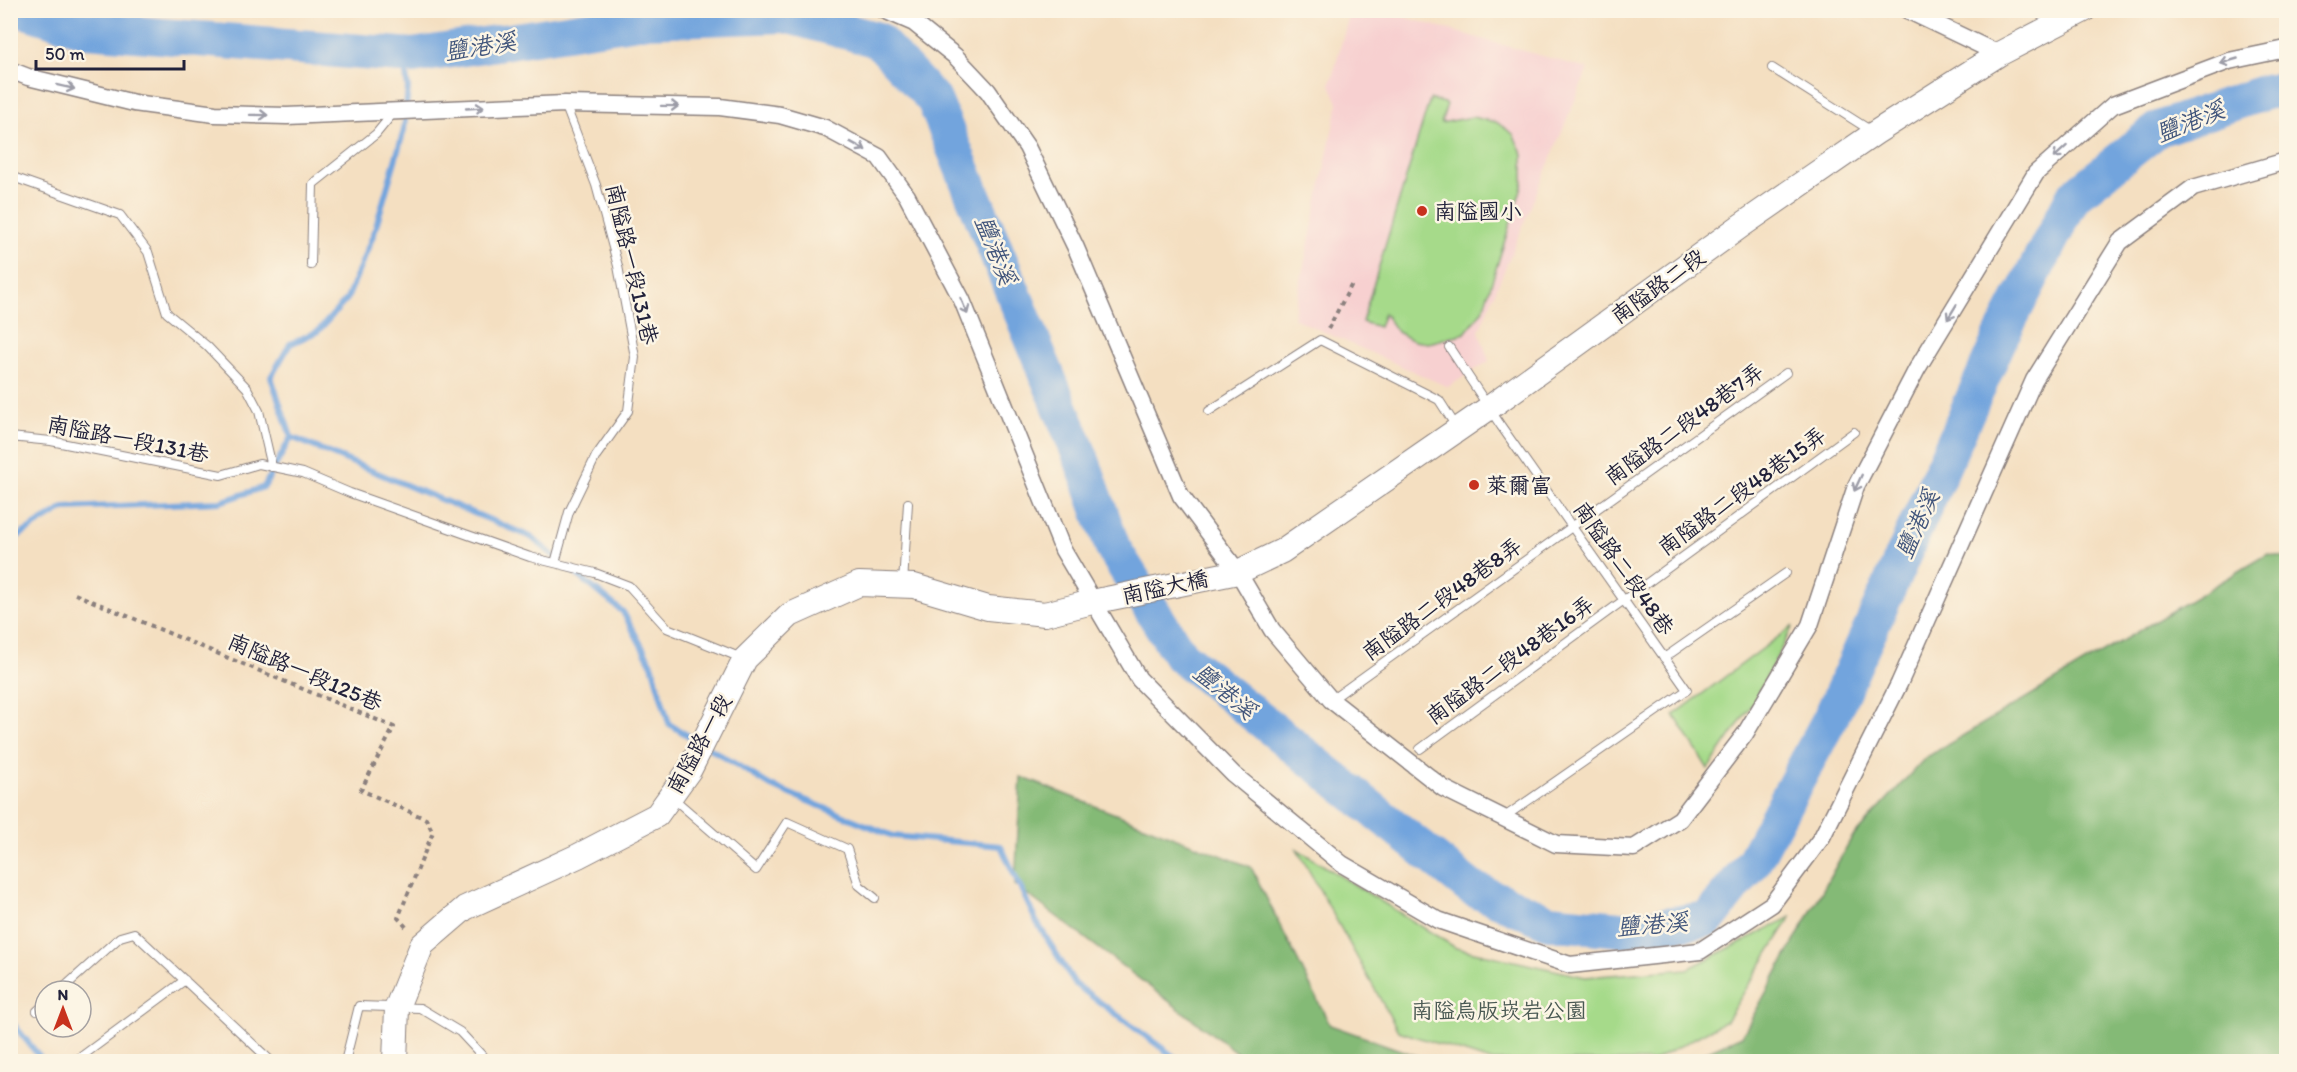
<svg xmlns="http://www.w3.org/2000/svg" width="2297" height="1072" font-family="Itim,'LXGW WenKai TC',sans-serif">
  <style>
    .built { fill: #f7d0d0 }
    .green { fill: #a6da8a; stroke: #647e62; stroke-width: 1.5 }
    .forest { fill: #84ba76; stroke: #536e58; stroke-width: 1.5 }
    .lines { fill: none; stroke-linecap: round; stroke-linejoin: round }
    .stream { stroke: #72a4dd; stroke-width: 6 }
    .river { stroke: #72a4dd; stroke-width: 36 }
    .lane-casing { stroke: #8b807e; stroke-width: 10 }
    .street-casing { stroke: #8b807e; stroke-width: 19 }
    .secondary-casing { stroke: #8b807e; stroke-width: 26 }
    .path { stroke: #8b807e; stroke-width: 4; stroke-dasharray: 4.5 4.5; stroke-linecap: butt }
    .lane { stroke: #fff; stroke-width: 8 }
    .street { stroke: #fff; stroke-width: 16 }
    .secondary { stroke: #fff; stroke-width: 24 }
    .oneway { stroke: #9c9ca7 }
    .poi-dot { fill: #c8321e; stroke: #fcf5e5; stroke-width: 2 }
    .labels { text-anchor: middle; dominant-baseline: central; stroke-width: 5; stroke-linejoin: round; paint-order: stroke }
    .poi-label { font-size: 22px; fill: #22223b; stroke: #fcf5e5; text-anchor: start }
    .street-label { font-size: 22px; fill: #22223b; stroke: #fcf5e5 }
    .park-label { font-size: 22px; fill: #4a5953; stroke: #fcf5e5 }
    .water-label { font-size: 24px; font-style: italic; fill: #42567c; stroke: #fcf5e5 }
  </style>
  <rect width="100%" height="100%" fill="#fcf5e5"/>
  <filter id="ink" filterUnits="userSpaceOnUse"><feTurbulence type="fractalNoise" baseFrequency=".0167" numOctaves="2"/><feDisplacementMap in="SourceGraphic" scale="12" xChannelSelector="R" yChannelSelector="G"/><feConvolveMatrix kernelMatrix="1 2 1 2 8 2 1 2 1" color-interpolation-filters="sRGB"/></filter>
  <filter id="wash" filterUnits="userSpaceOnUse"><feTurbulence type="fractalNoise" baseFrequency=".008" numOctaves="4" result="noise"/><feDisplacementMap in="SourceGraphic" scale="24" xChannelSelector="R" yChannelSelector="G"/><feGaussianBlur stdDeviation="1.35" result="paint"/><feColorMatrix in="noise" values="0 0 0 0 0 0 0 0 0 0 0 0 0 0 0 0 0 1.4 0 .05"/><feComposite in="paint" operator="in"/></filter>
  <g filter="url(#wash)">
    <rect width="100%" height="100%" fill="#f4dfc1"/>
    <path class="built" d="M1350 11H1383L1588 69 1479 331 1489 361 1448 387 1293 318 1338 103 1330 85Z"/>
    <path class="green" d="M1430 99 1447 104 1441 123 1472 117 1496 122 1513 134 1523 155V183L1483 310 1465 333 1429 343 1414 341 1397 332 1384 313 1379 327 1362 322Z
      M1793 626 1753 703 1708 769 1674 715Z
      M1297 849 1456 948 1585 977 1688 969 1791 917 1726 1021 1653 1061H1490L1398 1031Z"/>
    <path class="forest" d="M2268 554 2286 558V1061H1686L1742 1036 1851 839 1925 758Z
      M1021 777 1251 867 1330 1025 1431 1061H1248L1015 885Z"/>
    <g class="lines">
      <path class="stream" d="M291 437 531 537 559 560
        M10 541 64 508 220 502 264 487 291 437 271 377 290 344 318 331 347 299 374 233 404 130 408 88 403 55
        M569 568 623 612 652 665 669 724 697 741
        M706 746 771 786 893 836 1001 846 1036 921 1075 984 1181 1062
        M10 1020 44 1062"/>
      <path class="river" d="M23 10 86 30 413 56 644 20 785 15 878 40 934 100 1081 458 1113 548 1180 655 1471 888 1549 922 1629 930 1708 919 1754 861 1832 715 2001 336 2073 197 2158 129 2269 91H2286"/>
    </g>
  </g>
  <g filter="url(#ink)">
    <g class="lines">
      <defs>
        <path id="lane" d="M1772 68 1873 132
          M10 176 120 215 148 252 167 313 207 346 247 388 259 411 272 467
          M311 265 313 184 376 134 394 112
          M1449 347 1501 426 1687 690 1503 818
          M1209 411 1320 340 1439 400 1457 428
          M10 437 51 441 221 475 259 464 303 473 350 493 530 557 595 573 629 586 667 628 744 659
          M555 563 569 512 596 456 628 411 635 357 618 266 596 185 565 104
          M903 584 908 503
          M1664 658 1786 573
          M1331 700 1786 373
          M1420 749 1854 432
          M673 798 756 870 787 822 847 849 859 885 875 898
          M60 991 120 937 134 933 272 1062
          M37 1011 45 1004
          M74 1062 185 980
          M345 1062 359 1006 420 1008 460 1032 488 1062"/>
        <path id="street" d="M884 10 914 23 955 56 988 91 1027 147 1076 248 1181 496 1238 572 1272 630 1331 700 1443 788 1556 844 1634 848 1680 819 1745 734 1810 625 1856 486 1917 369 2036 173 2113 105 2229 61 2286 49
          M1907 10 1999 54
          M10 70 28 77 134 103 215 114 287 116 565 104 720 107 780 115 825 128 879 157 907 196 962 300 1063 550 1139 679 1233 774 1342 864 1438 920 1570 965 1700 951 1772 904 1822 837 1899 684 2034 380 2120 242 2193 188 2286 161"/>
        <path id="secondary" d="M395 1062 397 1007 422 945 465 908 578 856 657 815 690 769 745 659 790 615 859 584 914 586 988 608 1045 614 1092 602 1238 572 1282 551 1489 408 1742 225 1875 133 1999 54 2084 10"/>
      </defs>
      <use href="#lane" class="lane-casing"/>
      <use href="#street" class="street-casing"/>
      <use href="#secondary" class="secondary-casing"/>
      <path class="path" d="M1328 329 1353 282
        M75 594 394 727 361 790 426 819 433 832 398 918 409 930"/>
      <use href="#lane" class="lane"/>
      <use href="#street" class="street"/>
      <use href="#secondary" class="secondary"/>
    </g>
    <defs><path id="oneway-shaft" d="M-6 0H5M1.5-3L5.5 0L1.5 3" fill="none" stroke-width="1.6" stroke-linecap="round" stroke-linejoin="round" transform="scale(1.5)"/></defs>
    <g class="oneway">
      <use href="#oneway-shaft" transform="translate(2229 61) rotate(164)"/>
      <use href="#oneway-shaft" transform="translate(66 87) rotate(13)"/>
      <use href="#oneway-shaft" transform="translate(670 106) rotate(1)"/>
      <use href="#oneway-shaft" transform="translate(475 108) rotate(-3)"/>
      <use href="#oneway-shaft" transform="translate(259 115) rotate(1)"/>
      <use href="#oneway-shaft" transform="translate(858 146) rotate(29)"/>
      <use href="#oneway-shaft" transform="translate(2060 152) rotate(138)"/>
      <use href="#oneway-shaft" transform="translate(964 306) rotate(67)"/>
      <use href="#oneway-shaft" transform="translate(1952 312) rotate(121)"/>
      <use href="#oneway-shaft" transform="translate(1858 483) rotate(115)"/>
    </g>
  </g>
  <g class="poi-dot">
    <circle cx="1422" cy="211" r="6"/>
    <circle cx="1474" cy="485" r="6"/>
  </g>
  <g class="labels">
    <g class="poi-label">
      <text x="1434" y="211">南隘國小</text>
      <text x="1486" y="485">萊爾富</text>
    </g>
    <g class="street-label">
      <text transform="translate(632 264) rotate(77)">南隘路一段131巷</text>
      <text transform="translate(1658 286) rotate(-36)">南隘路二段</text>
      <text transform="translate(1684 424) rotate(-36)">南隘路二段48巷7弄</text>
      <text transform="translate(128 439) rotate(11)">南隘路一段131巷</text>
      <text transform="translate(1742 491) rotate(-36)">南隘路二段48巷15弄</text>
      <text transform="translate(1624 568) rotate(55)">南隘路二段48巷</text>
      <text transform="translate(1165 587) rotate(-12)">南隘大橋</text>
      <text transform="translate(1442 599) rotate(-36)">南隘路二段48巷8弄</text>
      <text transform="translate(1510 660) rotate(-36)">南隘路二段48巷16弄</text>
      <text transform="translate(305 672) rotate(23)">南隘路一段125巷</text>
      <text transform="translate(699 744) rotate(-61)">南隘路一段</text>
    </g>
    <g class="park-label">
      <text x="1499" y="1010">南隘烏版崁岩公園</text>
    </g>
    <g class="water-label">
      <text transform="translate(480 46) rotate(-9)">鹽港溪</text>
      <text transform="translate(2190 121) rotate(-22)">鹽港溪</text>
      <text transform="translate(996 250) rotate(68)">鹽港溪</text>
      <text transform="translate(1917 524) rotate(-66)">鹽港溪</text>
      <text transform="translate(1225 691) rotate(39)">鹽港溪</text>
      <text transform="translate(1652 924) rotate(-5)">鹽港溪</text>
    </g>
  </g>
  <rect width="2297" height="1072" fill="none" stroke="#fcf5e5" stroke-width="36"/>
  <g transform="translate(63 1009)"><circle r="28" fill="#fcf5e5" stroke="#a5a1a1" stroke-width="1.5"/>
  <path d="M0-4.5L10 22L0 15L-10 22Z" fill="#c8321e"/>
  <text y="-9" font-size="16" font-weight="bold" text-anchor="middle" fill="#22223b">N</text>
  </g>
  <path d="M36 60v9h148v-9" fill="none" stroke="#22223b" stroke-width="3"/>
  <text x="45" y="60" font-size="18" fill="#22223b" stroke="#fcf5e5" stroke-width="4.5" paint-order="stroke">50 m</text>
</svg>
